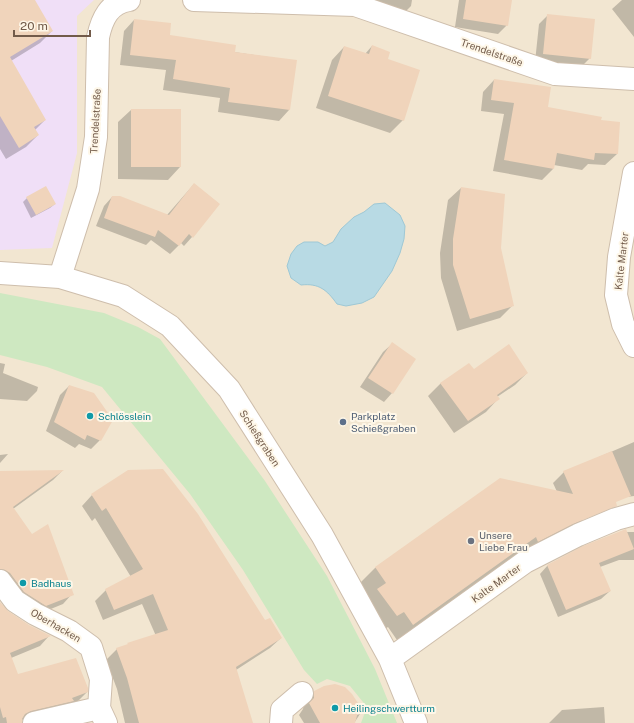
<svg xmlns="http://www.w3.org/2000/svg" width="634" height="723" font-family="'Public Sans',sans-serif">
  <style>
    .residential { fill: #f2e6d1 }
    .education { fill: #f0dff7 }
    .green { fill: #cee8c1 }
    .water { fill: #b8dae4; stroke: #9ec8d5 }
    .shadow { fill: #0003 }
    .building { fill: #f0d4bb }
    .lines { fill: none; stroke-linecap: round; stroke-linejoin: round }
    .minor-casing { stroke: #cebeac; stroke-width: 24 }
    .minor { stroke: #fff; stroke-width: 22 }
    .culture-dot { fill: #0f9aa8; stroke: #fef7e8; stroke-width: 1.5 }
    .service-dot { fill: #5c6f8a; stroke: #fef7e8; stroke-width: 1.5 }
    .worship-dot { fill: #6b7280; stroke: #fef7e8; stroke-width: 1.5 }
    .labels { text-anchor: middle; dominant-baseline: central; stroke-width: 4; stroke-linejoin: round; paint-order: stroke }
    .street-label { font-size: 10px; fill: #725b4a; stroke: #fef7e8 }
    .culture-label { font-size: 10px; fill: #0d838f; stroke: #fef7e8; text-anchor: start }
    .service-label { font-size: 10px; fill: #4e5e75; stroke: #fef7e8; text-anchor: start }
    .worship-label { font-size: 10px; fill: #5b616d; stroke: #fef7e8; text-anchor: start }
  </style>
  <rect width="100%" height="100%" fill="#fbf3e2"/>
  <path class="residential" d="M0 0H634V723H0Z"/>
  <path class="education" d="M0 0H94L77 16V153L52 248 0 250Z"/>
  <path class="green" d="M0 293 104 313 138 327 160 339 265 481 327 576 375 669 397 723H361L367 707 350 686 327 679 317 684 304 670 243 570 190 494 102 387 47 367 0 355Z"/>
  <path class="water" d="M385 203 400 215 405 226 404 239 400 253 392 271 374 297 362 303 346 306 337 304C327 290 319 283 301 285L291 278 287 266 291 254 297 246 304 242H318L325 246 333 242 341 229 354 217 364 212 374 204Z"/>
  <path class="shadow" d="M0 0H34L52 31 40 43 11 61 45 120 35 130 38 135 26 147 6 159 0 149Z
    M250 0H412L411 6 399 18Z
    M459 0H511L507 25 498 34 455 27Z
    M622 0H634V37L612 9Z
    M548 15 590 58 581 67 535 62 539 24Z
    M134 20 168 36 234 52 296 61 289 110 279 121 218 112 220 98 163 90 166 70 120 65 124 31Z
    M372 46 387 60 403 120 390 133 316 108 332 60 344 47 365 54Z
    M494 80 547 108 600 121 619 123 617 154 605 165 588 164 582 170 554 165 553 169 542 180 493 171 504 114 481 111 483 92Z
    M131 110 180 167 168 180 118 179V122Z
    M194 184 219 204 192 237 184 246 181 243 170 254 151 240 146 245 96 226 104 206 112 197 167 215Z
    M461 188 500 249 513 305 500 318 457 331 441 278 440 253 448 200Z
    M27 198 55 204 50 208 31 218 23 202Z
    M392 344V393L384 402 360 387 383 352Z
    M0 363 5 364 3 373 38 387 37 391 27 401 0 399Z
    M473 370 527 373 515 385 497 397 498 399 486 412 454 433 428 396 441 383Z
    M69 386 100 440 91 449 79 444 75 448 46 431 60 395Z
    M634 442V496L563 505 553 483 564 472Z
    M8 454 0 463V455Z
    M62 471 53 480 13 509 72 594 63 604 36 615 0 583V472Z
    M500 479 583 519 569 534 522 557 520 552 397 640 388 627 380 632 359 584 375 568Z
    M92 495 265 622 281 638 270 648 236 670 252 723H125L117 689 106 660 117 649 156 636 142 604 103 620 95 601 106 590 131 577 95 518 92 521 82 506Z
    M626 532H634V560H619L600 567 610 591 601 599 558 617 540 574 548 565Z
    M0 603 7 612 29 626 49 636 40 646 11 658 17 675 87 692 77 702 69 704 63 710 21 720V723H0Z
    M315 692 357 715 360 714 354 723H304L299 715 303 709 304 703Z
    M604 707 605 723H549L562 710Z"/>
  <path class="building" d="M0 0H35L53 31 10 57 46 120 34 127 39 135 19 148 0 116Z
    M466 0H512L508 26 463 19Z
    M547 14 595 19 591 59 543 54Z
    M134 19 171 23 170 35 236 45 235 52 297 60 290 110 228 102 230 88 173 79 176 60 130 55Z
    M372 45 390 52 388 59 420 70 404 121 328 96 344 46 369 54Z
    M494 79 551 87 548 107 602 117 601 120 620 122 618 154 595 153 594 160 557 153 554 169 504 160 514 103 491 100Z
    M131 109H181V167H131Z
    M194 183 220 204 193 238 189 234 179 246 158 230 155 237 104 218 112 196H120L169 215Z
    M46 186 56 204 36 215 26 197Z
    M461 187 505 194 501 248 514 306 470 319 453 265V239Z
    M392 342 416 359 393 394 368 378Z
    M509 344 528 373 497 395 500 399 468 421 440 383 469 363 474 369Z
    M69 385 94 393 113 420 101 441 87 435 85 440 54 422Z
    M612 451 631 496 616 502 617 506 573 524 538 542 536 537 413 625 404 612 397 616 377 589 386 583 375 567 500 478 573 494 563 471Z
    M163 469 198 514 265 620 270 618 282 638 236 667 253 723H139L127 678 116 648 128 644 127 643 168 630 153 594 114 610 105 589 143 569 106 508 102 511 91 494 128 470Z
    M64 470 13 507 32 534 48 524 74 595 46 606 24 592 10 573 5 570 0 569V471Z
    M626 529 634 549 599 563 611 591 566 610 547 565 583 546Z
    M0 602 8 611 29 625 51 636 10 653 18 674 76 658 88 688V692L72 698 74 701 31 711 25 714 22 719V723H7L6 717 3 718 0 707Z
    M335 684 345 687 352 694 358 703V712L355 723H320L309 703 314 698V691L324 686Z"/>
  <g class="lines">
    <defs>
      <path id="minor" d="M194 0 355 5 555 74 634 79
        M634 173 619 257 616 295 623 324 634 346
        M0 273 60 277 123 296 170 326 229 389 322 535 390 659 416 723
        M60 277 88 189 96 137 98 37C102 19 109 3 129 0
        M0 581 15 601 35 614 69 631 91 647 101 679 99 708 106 723
        M390 659 525 562 578 535 616 519 634 514
        M34 723 99 708
        M281 723 282 710 302 693"/>
    </defs>
    <use href="#minor" class="minor-casing"/>
    <use href="#minor" class="minor"/>
  </g>
  <g class="culture-dot">
    <circle cx="90" cy="416" r="4"/>
    <circle cx="23" cy="583" r="4"/>
    <circle cx="335" cy="708" r="4"/>
  </g>
  <circle class="service-dot" cx="343" cy="422" r="4"/>
  <circle class="worship-dot" cx="471" cy="541" r="4"/>
  <g class="labels">
    <g class="street-label">
      <text transform="translate(492 52) rotate(19)">Trendelstraße</text>
      <text transform="translate(95 121) rotate(-87)">Trendelstraße</text>
      <text transform="translate(621 261) rotate(-83)">Kalte Marter</text>
      <text transform="translate(260 438) rotate(57)">Schießgraben</text>
      <text transform="translate(496 583) rotate(-36)">Kalte Marter</text>
      <text transform="translate(56 625) rotate(30)">Oberhacken</text>
    </g>
    <g class="culture-label">
      <text x="98" y="416">Schlösslein</text>
      <text x="31" y="583">Badhaus</text>
      <text x="343" y="708">Heilingschwertturm</text>
    </g>
    <g class="service-label">
      <text x="351" y="416">Parkplatz<tspan x="351" dy="12">Schießgraben</tspan></text>
    </g>
    <g class="worship-label">
      <text x="479" y="535">Unsere<tspan x="479" dy="12">Liebe Frau</tspan></text>
    </g>
  </g>
  <path d="M14 30v6h76v-6" fill="none" stroke="#725b4a" stroke-width="2"/>
  <text x="20" y="30" font-size="12" fill="#725b4a" stroke="#fef7e8" stroke-width="3" paint-order="stroke">20 m</text>
</svg>
